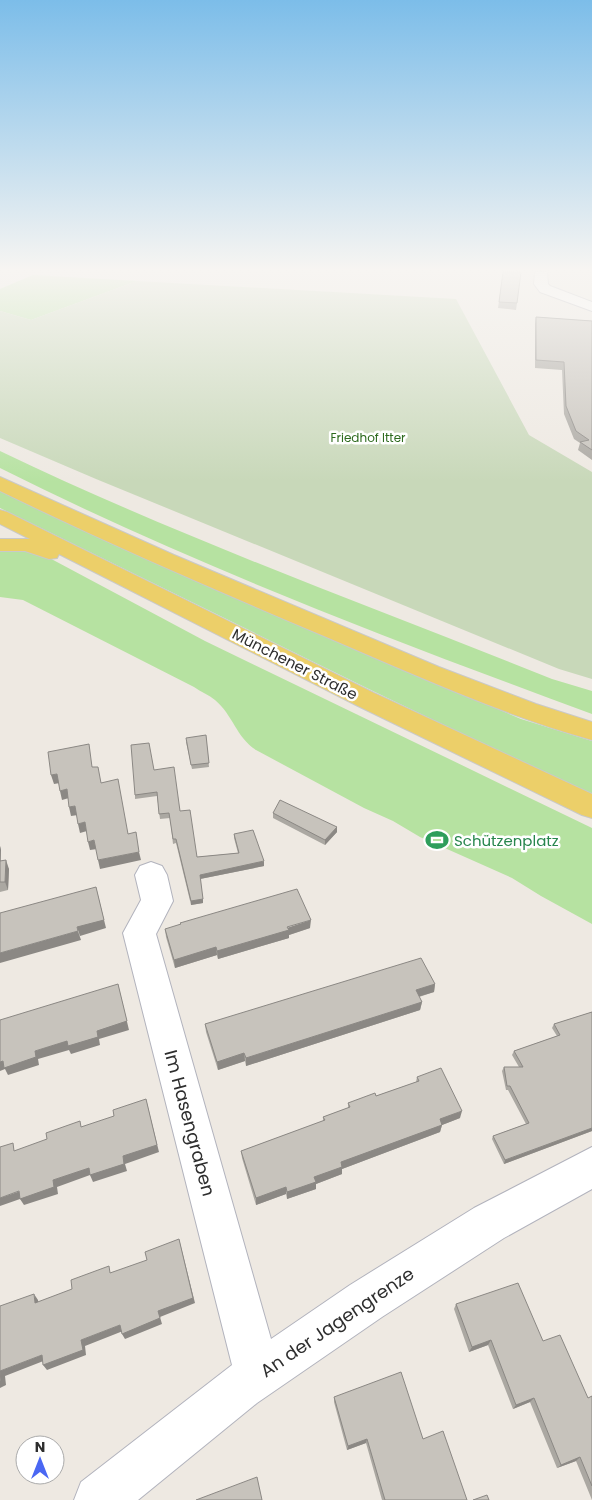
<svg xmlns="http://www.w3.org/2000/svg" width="592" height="1500" font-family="Poppins,sans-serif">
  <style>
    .green { fill: #b6e2a1 }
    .cemetery { fill: #c8d8b9 }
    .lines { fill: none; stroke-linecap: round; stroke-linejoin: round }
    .minor-casing { stroke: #b2b3bd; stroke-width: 2 }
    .major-casing { stroke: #c9c9c9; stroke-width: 2 }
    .minor { fill: #fff; fill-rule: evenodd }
    .major { fill: #eccf69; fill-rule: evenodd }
    .wall { fill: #aba8a2 }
    .shaded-wall { fill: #8b8884 }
    .building { fill: #c7c3bc; stroke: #8b8884 }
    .labels { text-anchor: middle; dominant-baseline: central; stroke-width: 5; stroke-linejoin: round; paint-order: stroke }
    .far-park-label { font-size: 12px; fill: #2d6a1e; stroke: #fff }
    .street-label { font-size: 15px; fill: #2e2e2e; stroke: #fff }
    .leisure-label { font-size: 15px; fill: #27864d; stroke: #fff; text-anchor: start }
    .near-street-label { font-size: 18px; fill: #2e2e2e; stroke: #fff }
  </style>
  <rect width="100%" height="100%" fill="#eee9e2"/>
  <path class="green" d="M33 275 137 281 31 320 0 311V289Z
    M0 451C179 537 367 605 552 679L592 691V714C392 640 191 564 0 468Z
    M0 490 110 543 244 602 521 719 592 741V796L375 692 0 508Z
    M21 549 42 554 205 641 592 828V924L541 896 512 878 420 837 393 821 364 808 256 750C236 737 233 715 215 700 209 695 201 692 194 687L23 600 0 597V550Z"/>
  <path class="cemetery" d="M137 281 456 299 529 435 592 472V679L559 669 96 479 0 438V311L31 320Z"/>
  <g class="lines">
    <defs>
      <path id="minor" d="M535 272H547L548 284 550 286 592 302V311L540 292 534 284Z
        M151 862 162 866 167 875 173 901 156 934 271 1339 350 1285 474 1208 592 1147V1189L504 1238 382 1317 257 1403 138 1500H74L81 1482 232 1365 123 933 141 900 135 875 140 866Z"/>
      <path id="major" d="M0 477 174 555 439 667 536 704 592 722V740C500 714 413 674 324 636 215 590 107 543 0 491Z
        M0 510 7 512 374 693 592 794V818L582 815 356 705 59 554 57 558 49 559 25 551H0V539H30L0 524Z"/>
    </defs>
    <use href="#minor" class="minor-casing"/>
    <use href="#major" class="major-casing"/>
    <use href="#minor" class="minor"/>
    <use href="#major" class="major"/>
  </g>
  <path class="wall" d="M503 272 517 303 516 310 498 308Z
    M536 317 592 321V460L578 450 580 443 574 439 564 414 562 370 535 368V324Z
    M206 735 209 767 192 769 186 742Z
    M154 770 180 811 197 857 238 853 234 838V834L264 866 200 879 203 903 191 905 176 843 173 844 170 818 160 819 157 796 135 799V795Z
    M273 813 337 827V832L325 845 273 818Z
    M0 846 1 850V861L9 869 8 890 0 892Z
    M310 928 289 935V938L218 959 217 955 175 968 166 937 165 929Z
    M435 984 434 992 419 997 422 1002 420 1010 246 1066 245 1061 218 1070 206 1032 205 1024Z
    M592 1012V1131L504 1164 492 1139 493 1136 526 1124 508 1090H506L502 1071 504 1067H519L512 1055 514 1051 557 1036 552 1028 554 1024Z
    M417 1077 460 1118 442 1125 440 1132 342 1169V1174L316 1184V1189L287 1199 286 1194 256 1205 242 1158 241 1151 323 1121V1117L348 1108V1103L376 1096 416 1082Z
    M456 1304 543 1341 588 1398 592 1396V1500L576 1461 557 1468 530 1402 513 1409 488 1345 469 1352 454 1309Z
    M334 1397 423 1439 467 1500H382L366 1443 347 1450 334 1402Z"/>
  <path class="shaded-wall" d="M57 774 60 783 54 784 51 775Z
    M67 789 69 798 62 800 60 791Z
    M75 806 78 815 71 816 69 807Z
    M85 822 87 831 80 833 78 824Z
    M337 827V832L325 845V840Z
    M94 840 97 849 90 850 88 842Z
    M0 846 1 850 0 870Z
    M139 852 141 860 100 869 98 860Z
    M6 860 9 869 8 890 5 882Z
    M264 861V866L200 879V875Z
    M96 887 106 928 80 936 77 927Z
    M203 899V903L191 905V901Z
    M311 920 310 928 289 935V938L218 959 217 951Z
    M78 931 81 940 0 963V953Z
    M216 947 217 955 175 968 174 960Z
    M118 984 129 1030 99 1039 100 1045 71 1054 69 1050 38 1059 39 1065 8 1075 5 1069 0 1071V1062L35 1051 97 1031Z
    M435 984 434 992 414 998 416 990Z
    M422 1002 420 1010 246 1066V1058Z
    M244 1053 245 1061 218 1070 217 1062Z
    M146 1099 159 1152 125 1164 127 1171 93 1182 90 1175 57 1187 58 1194 24 1205 20 1199 0 1206V1198L123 1156Z
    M462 1111 460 1118 442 1125 440 1132 342 1169V1174L316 1184V1189L287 1199V1192L341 1162 440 1119Z
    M592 1128V1131L504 1164 505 1160Z
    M286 1187V1194L256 1205V1198Z
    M179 1239 195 1303 160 1317 162 1324 125 1339 122 1334 158 1311Z
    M34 1294 38 1300 39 1309 35 1303Z
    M120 1325 123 1331 85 1346 86 1355 47 1370 43 1365 81 1340Z
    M491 1340 488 1345 469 1352 472 1347Z
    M42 1355 46 1360 5 1376 6 1385 0 1388V1371Z
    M534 1398 530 1402 513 1409 516 1405Z
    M367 1439 366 1443 347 1450 348 1446Z
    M580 1457 576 1461 557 1468 561 1465Z"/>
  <path class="building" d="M503 272H521L517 303 499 302Z
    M536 317 592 321V450L580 442 589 440 576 431 566 406 564 362 536 360Z
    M206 735 209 763 191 765 186 738Z
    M149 743 154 770 174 767 180 811 190 810 197 857 239 853 234 834 253 830 264 861 200 875 203 899 191 901 176 839H173L169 813 159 814 157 792 135 795 131 745Z
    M89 744 92 767H98L101 783 118 779 128 834 136 832 139 852 98 860 94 840 88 842 85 822 78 824 75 806 69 807 67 789 60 791 57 774 51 775 48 752Z
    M280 800 337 827 325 840 273 813Z
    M6 860 5 882H0V861Z
    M96 887 104 920 77 927 78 931 0 953V913Z
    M297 889 311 920 287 927 289 930 217 951 216 947 174 960 165 929 181 924 180 923Z
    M421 958 435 984 416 990 422 1002 246 1058 244 1053 217 1062 205 1024Z
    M118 984 127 1021 97 1031 98 1037 68 1046 67 1041 35 1051 36 1057 4 1068 3 1061 0 1062V1020Z
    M592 1012V1128L505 1160 493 1136 529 1123 510 1086H507L504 1067H523L514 1051 560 1035 554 1024Z
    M441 1068 462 1111 440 1119 442 1125 341 1162 342 1167 314 1177 316 1182 287 1192 286 1187 256 1198 241 1151 325 1120 323 1117 350 1107 348 1103 375 1093 376 1096 419 1081 417 1077Z
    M146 1099 157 1145 123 1156 124 1164 90 1175 89 1168 53 1180 54 1187 20 1199 19 1191 0 1198V1147L13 1143 14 1151 47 1139 46 1133 80 1121 81 1127 114 1116 113 1110Z
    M179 1239 193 1298 158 1311 160 1318 122 1334 120 1325 81 1340 83 1350 43 1365 42 1355 0 1371 1 1381H0V1306L34 1294 35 1303 72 1289 71 1280 109 1266 110 1273 147 1260 145 1252Z
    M518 1283 543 1341 560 1335 588 1398 592 1396V1486L580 1457 561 1465 534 1398 516 1405 491 1340 472 1347 456 1304Z
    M401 1372 423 1439 443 1431 467 1500H385L367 1439 348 1446 334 1397Z
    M257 1477 262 1500H196Z
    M487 1495 489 1500H473Z"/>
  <linearGradient id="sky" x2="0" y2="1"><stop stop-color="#7cbde9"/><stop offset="0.56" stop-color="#f7f5f2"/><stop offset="1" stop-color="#f7f5f2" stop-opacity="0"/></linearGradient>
  <rect width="592" height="482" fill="url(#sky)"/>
  <defs>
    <symbol id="stadium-bare" viewBox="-9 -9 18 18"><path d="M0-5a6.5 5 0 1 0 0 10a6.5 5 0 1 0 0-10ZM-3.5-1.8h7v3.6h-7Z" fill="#2e9e5b" stroke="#fff" stroke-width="2.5" paint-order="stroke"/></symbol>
  </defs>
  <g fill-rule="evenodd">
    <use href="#stadium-bare" x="421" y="824" width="32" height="32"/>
  </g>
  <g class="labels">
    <g class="far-park-label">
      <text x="368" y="437">Friedhof Itter</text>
    </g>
    <g class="street-label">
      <text transform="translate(295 664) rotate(27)">Münchener Straße</text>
    </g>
    <g class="leisure-label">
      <text x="454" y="840">Schützenplatz</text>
    </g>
    <g class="near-street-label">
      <text transform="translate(190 1123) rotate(75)">Im Hasengraben</text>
      <text transform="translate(337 1322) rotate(-34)">An der Jagengrenze</text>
    </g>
  </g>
  <g transform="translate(40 1460)"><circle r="24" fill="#ffffff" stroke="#ababab"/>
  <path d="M0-4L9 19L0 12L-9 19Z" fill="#4a67f3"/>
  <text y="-8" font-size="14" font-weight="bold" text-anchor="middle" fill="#2e2e2e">N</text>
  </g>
</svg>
